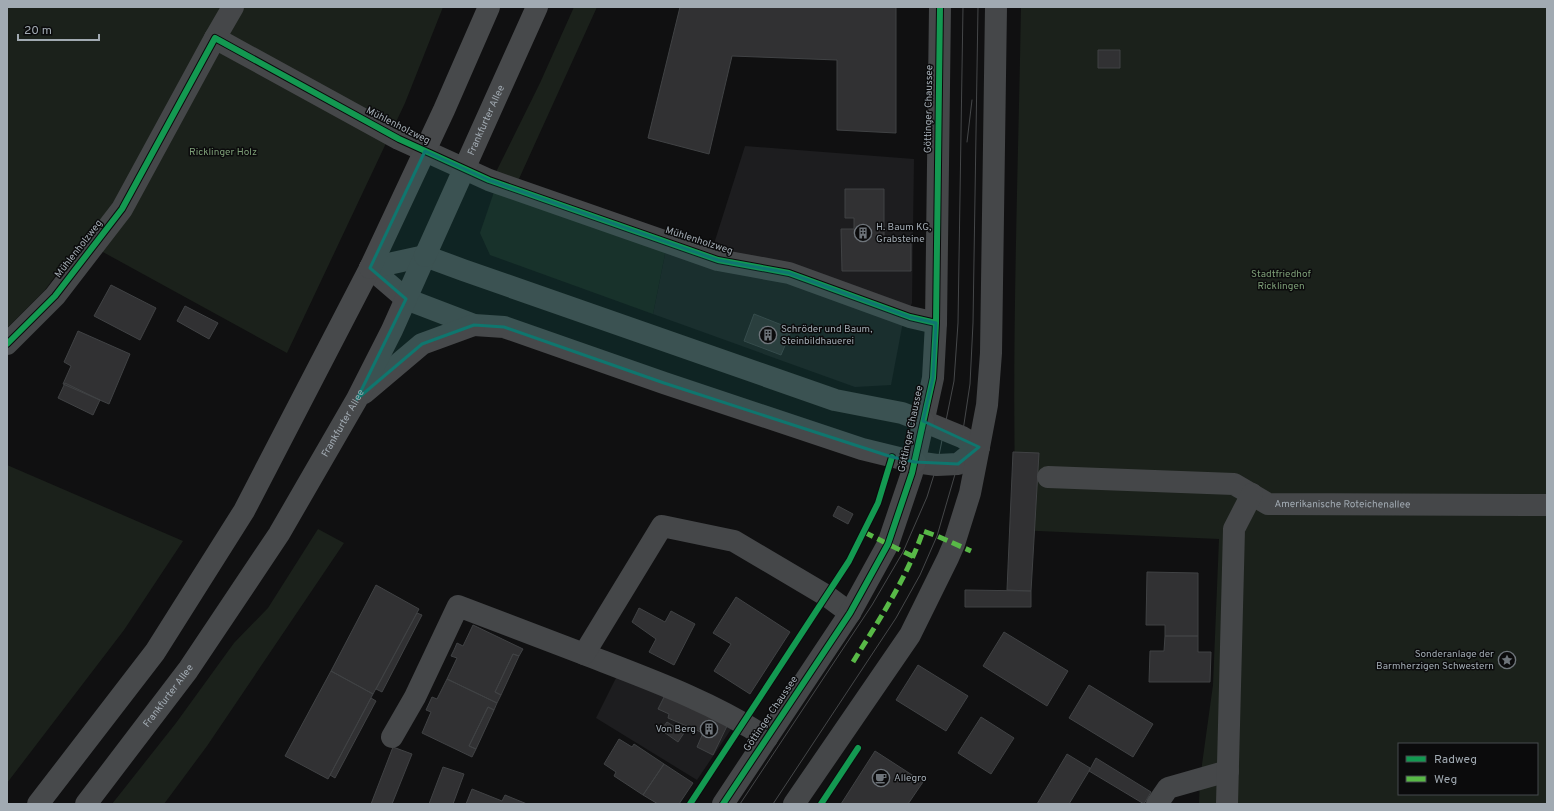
<svg xmlns="http://www.w3.org/2000/svg" width="1554" height="811" font-family="Overpass,sans-serif">
  <style>
    .built { fill: #1d1d1f }
    .green { fill: #1b211b; fill-rule: evenodd }
    .building { fill: #313133; stroke: #404244 }
    .lines { fill: none; stroke-linecap: round; stroke-linejoin: round }
    .minor { stroke: #454749; stroke-width: 22 }
    .major { stroke: #47494b; stroke-width: 22 }
    .highway { stroke: #47494b; stroke-width: 22 }
    .tram { stroke: #454749; stroke-width: 1 }
    .quiet { stroke: #58b947; stroke-width: 5; stroke-dasharray: 10 5; stroke-linecap: butt }
    .cycleway-casing { stroke: #0b0b0c; stroke-width: 8 }
    .cycleway { stroke: #139951; stroke-width: 6 }
    .marked { fill: #0f766e; fill-opacity: 0.2; stroke: #0f766e; stroke-width: 3; stroke-linejoin: round }
    .labels { text-anchor: middle; dominant-baseline: central; stroke-width: 3; stroke-linejoin: round; paint-order: stroke }
    .street-label { font-size: 10px; fill: #a1aab2; stroke: #0b0b0c }
    .park-label { font-size: 10px; fill: #7d9e77; stroke: #0b0b0c }
    .poi-label { font-size: 10px; fill: #a1aab2; stroke: #0b0b0c; text-anchor: start }
  </style>
  <rect width="100%" height="100%" fill="#101011"/>
  <path class="built" d="M745 146 914 159 912 303 902 327 891 385 855 387 653 314 666 249 712 250Z
    M620 670 736 722 697 780 596 718Z"/>
  <path class="green" d="M7 7H443L405 103 287 353 81 240 45 290 7 328Z
    M574 7H597L518 181 496 172 540 83Z
    M1021 7H1547V804H1199L1200 779 1213 685 1219 539 1016 530C1011 356 1018 181 1021 7ZM1399 744H1537V794H1399Z
    M494 192 666 249 653 314 490 255 480 233Z
    M7 465 183 541 124 630 7 783Z
    M318 529 344 543 207 746 164 804H112L176 723 234 643 268 608Z"/>
  <path class="building" d="M680 7H896V133L837 130V60L732 56 709 154 648 138Z
    M1098 50H1120V68H1098Z
    M845 189H884V237H911V271H842L841 229H854V218H845Z
    M111 285 156 308 140 340 94 316Z
    M185 306 218 323 209 339 177 321Z
    M754 314 792 329 781 355 744 341Z
    M78 331 130 354 109 404 63 384 71 366 64 362Z
    M65 383 100 400 93 415 58 398Z
    M1013 452 1039 453 1031 591 1007 590Z
    M838 506 853 514 848 524 833 516Z
    M1147 572 1198 573V636H1165V625H1146Z
    M376 585 419 609 373 694 331 671Z
    M965 590 1031 591V607H965Z
    M736 597 790 632 750 694 714 671 731 644 713 633Z
    M639 608 665 622 671 611 695 624 674 665 649 652 656 639 632 622Z
    M417 613 422 615 382 692 376 689Z
    M473 625 523 649 519 656 513 654 495 692 501 695 497 703 447 679 457 658 451 656 454 650 457 643 463 646Z
    M1004 632 1068 671 1047 706 983 666Z
    M1165 636H1198V652H1211L1210 682H1149L1150 651H1164Z
    M513 654 519 656 501 695 495 692Z
    M918 665 968 696 946 731 896 700Z
    M331 671 373 694 328 779 285 756Z
    M447 679 497 703 494 710 488 707 469 746 476 749 472 757 422 733 431 712 426 710 432 697 437 699Z
    M1089 685 1153 724 1133 757 1069 718Z
    M665 695 728 724 713 755 697 747 703 733 668 718 669 714 658 709Z
    M371 698 376 701 335 778 330 775Z
    M488 707 494 710 476 749 469 746Z
    M981 717 1014 738 991 774 958 753Z
    M667 722 684 733 678 742 661 730Z
    M619 739 632 747 634 744 664 764 643 795 614 776 616 772 604 764Z
    M393 747 412 754 392 804H371Z
    M875 751 923 782 908 804H841Z
    M1067 754 1090 768 1089 771 1069 804H1037Z
    M1096 758 1151 792 1144 804 1089 771Z
    M664 764 693 783 679 804H658L643 795Z
    M443 767 464 774 453 804H429Z
    M472 789 502 801 505 795 527 804H466Z"/>
  <g class="lines">
    <g class="minor">
      <path d="M215 38 399 139 489 180 718 260 789 273 910 317 936 323"/>
      <path d="M7 344 55 296 122 209 215 38 233 7"/>
      <path d="M923 421 962 437 979 447"/>
      <path d="M915 462 937 465 958 464 979 447"/>
      <path id="s1" d="M1048 477 1234 484 1268 504 1547 505"/>
      <path d="M584 654C646 678 711 701 767 738"/>
      <path d="M392 737 415 697 458 606 584 654 662 526 734 541 827 596 850 613"/>
      <path d="M723 804 850 613 888 544 912 473 933 378 936 323 940 7"/>
      <path d="M794 804 910 635 948 558 954 544 970 493 979 447 987 405 991 353 996 7"/>
      <path d="M1157 804 1168 788 1228 771"/>
      <path d="M1227 804 1234 529 1252 494"/>
    </g>
    <g class="major">
      <path d="M370 268 406 299 474 325 504 327 664 383 862 449 915 462"/>
      <path d="M370 268 425 256 463 270 835 400 902 413 923 421"/>
      <path d="M364 393 422 344 474 325"/>
      <path d="M38 804 155 652 244 511 370 268"/>
      <path id="s2" d="M86 804 188 670 279 534 357 399 392 330 425 256"/>
    </g>
    <g class="highway">
      <path id="s3" d="M425 256 537 7"/>
      <path d="M370 268 444 110 489 7"/>
    </g>
    <path class="tram" d="M967 142 972 100
      M740 804 872 605 903 552 927 497 937 465 954 381 958 323 963 7
      M773 804 896 618 920 575 937 536 958 464 970 384 973 323 978 7"/>
    <path class="quiet" d="M864 532 914 557
      M853 662C879 620 907 578 923 531L937 536 971 551"/>
    <defs>
      <path id="cycleway" d="M7 344 55 296 122 209 215 38 399 139 489 180 718 260 789 273 910 317 936 323
        M690 804 849 561 878 503 892 457
        M723 804 850 613 888 544 912 473 933 378 936 323 940 7
        M821 804 858 748"/>
    </defs>
    <use href="#cycleway" class="cycleway-casing"/>
    <use href="#cycleway" class="cycleway"/>
  </g>
  <path class="marked" d="M425 151 489 180 718 260 789 273 910 317 936 323 933 378 923 421 979 447 958 464 915 462 892 457 664 383 504 327 474 325 422 344 357 399 406 299 370 268Z"/>
  <defs>
    <symbol id="building-ring" viewBox="-11 -11 22 22"><circle r="9.5" fill="#0b0b0c" stroke="#6e747a" stroke-width="1.5"/><path d="M-4-6H4V6H1V3H-1V6H-4ZM-2.5-4.3h1.7v1.8h-1.7ZM.8-4.3h1.7v1.8H.8ZM-2.5-1h1.7V.8h-1.7ZM.8-1h1.7V.8H.8Z" fill="#6e747a"/></symbol>
    <symbol id="sight-ring" viewBox="-11 -11 22 22"><circle r="9.5" fill="#0b0b0c" stroke="#6e747a" stroke-width="1.5"/><path d="M0-6L1.8-2.2L6-1.7L2.9 1.2L3.7 5.4L0 3.3L-3.7 5.4L-2.9 1.2L-6-1.7L-1.8-2.2Z" fill="#6e747a"/></symbol>
    <symbol id="cafe-ring" viewBox="-11 -11 22 22"><circle r="9.5" fill="#0b0b0c" stroke="#6e747a" stroke-width="1.5"/><path d="M-5.5-4.5H6V0H3Q3 3.5 0 3.5H-2.5Q-5.5 3.5-5.5 0ZM3-3.2v2h1.7v-2ZM-6 4.5H4V6H-6Z" fill="#6e747a"/></symbol>
  </defs>
  <g fill-rule="evenodd">
    <use href="#building-ring" x="853" y="223" width="20" height="20"/>
    <use href="#building-ring" x="758" y="325" width="20" height="20"/>
    <use href="#sight-ring" x="1497" y="650" width="20" height="20"/>
    <use href="#building-ring" x="699" y="719" width="20" height="20"/>
    <use href="#cafe-ring" x="871" y="768" width="20" height="20"/>
  </g>
  <g class="labels">
    <g class="street-label">
      <text transform="translate(929 109) rotate(-89)">Göttinger Chaussee</text>
      <text stroke="none"><textPath href="#s3" startOffset="149">Frankfurter Allee</textPath></text>
      <text transform="translate(398 126) rotate(27)">Mühlenholzweg</text>
      <text transform="translate(699 241) rotate(18)">Mühlenholzweg</text>
      <text transform="translate(79 249) rotate(-52)">Mühlenholzweg</text>
      <text stroke="none"><textPath href="#s2" startOffset="460">Frankfurter Allee</textPath></text>
      <text transform="translate(911 429) rotate(-78)">Göttinger Chaussee</text>
      <text stroke="none"><textPath href="#s1" startOffset="300">Amerikanische Roteichenallee</textPath></text>
      <text stroke="none"><textPath href="#s2" startOffset="136">Frankfurter Allee</textPath></text>
      <text transform="translate(771 714) rotate(-56)">Göttinger Chaussee</text>
    </g>
    <g class="park-label">
      <text x="223" y="152">Ricklinger Holz</text>
      <text x="1281" y="274">Stadtfriedhof<tspan x="1281" dy="12">Ricklingen</tspan></text>
    </g>
    <g class="poi-label">
      <text x="876" y="227">H. Baum KG,<tspan x="876" dy="12">Grabsteine</tspan></text>
      <text x="781" y="329">Schröder und Baum,<tspan x="781" dy="12">Steinbildhauerei</tspan></text>
      <text x="1494" y="654" text-anchor="end">Sonderanlage der<tspan x="1494" dy="12">Barmherzigen Schwestern</tspan></text>
      <text x="696" y="729" text-anchor="end">Von Berg</text>
      <text x="894" y="778">Allegro</text>
    </g>
  </g>
  <rect width="1554" height="811" fill="none" stroke="#a1aab2" stroke-width="16"/>
  <rect x="1398" y="743" width="140" height="52" fill="#0b0b0c" stroke="#474b4e"/>
  <rect x="1406" y="756" width="20" height="6" fill="#139951" stroke="#474b4e"/>
  <text x="1434" y="763" font-size="12" fill="#a1aab2">Radweg</text>
  <rect x="1406" y="776" width="20" height="6" fill="#58b947" stroke="#474b4e"/>
  <text x="1434" y="783" font-size="12" fill="#a1aab2">Weg</text>
  <path d="M18 34v6h81v-6" fill="none" stroke="#a1aab2" stroke-width="2"/>
  <text x="24" y="34" font-size="12" fill="#a1aab2" stroke="#0b0b0c" stroke-width="3" paint-order="stroke">20 m</text>
</svg>
